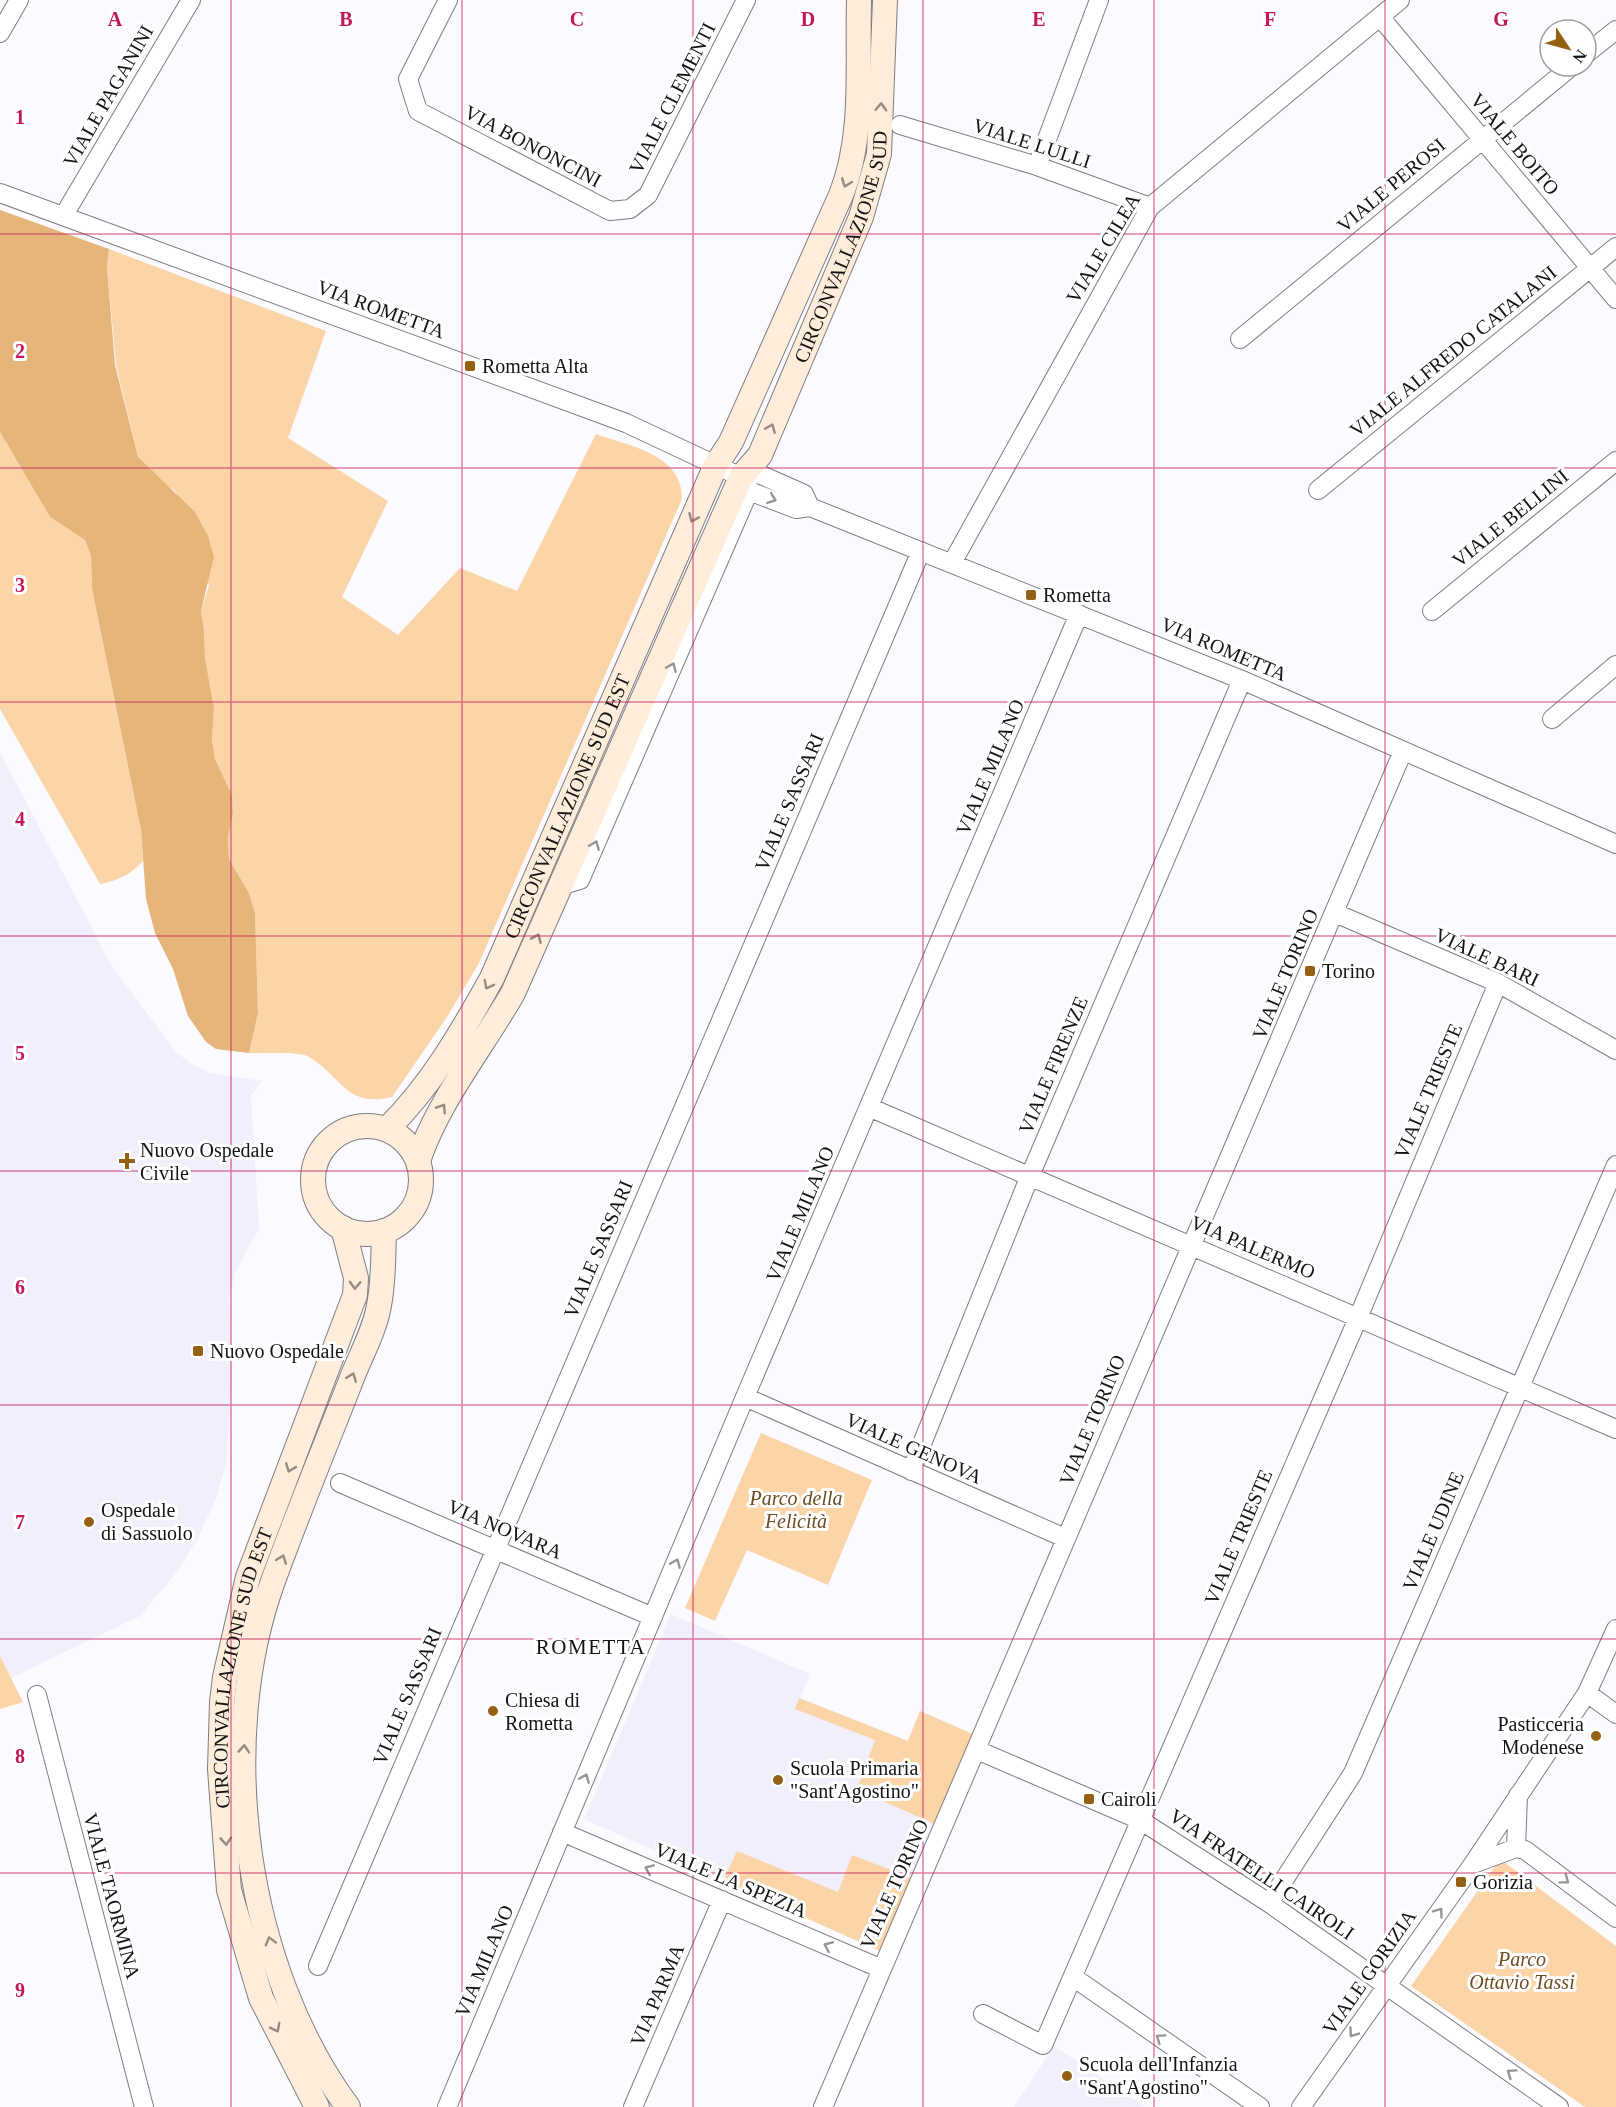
<svg xmlns="http://www.w3.org/2000/svg" width="1616" height="2107" font-family="'Times New Roman',serif">
  <style>
    .built { fill: #f2effd }
    .green { fill: #fbd5a8 }
    .forest { fill: #e6b57a }
    .lines { fill: none; stroke-linecap: round; stroke-linejoin: round }
    .minor-casing { stroke: #7e7d83; stroke-width: 20 }
    .secondary-casing { stroke: #7e7d83; stroke-width: 26 }
    .minor { stroke: #fff; stroke-width: 18 }
    .secondary { stroke: #feedda; stroke-width: 24 }
    .oneway { stroke: #958b82 }
    .oneway2 { stroke: #959596 }
    .grid { fill: none; stroke: #c2185b; stroke-width: 1.5; stroke-opacity: 0.55 }
    .poi-dot { fill: #946114; stroke: #fff; stroke-width: 2 }
    .labels { text-anchor: middle; dominant-baseline: central; stroke-width: 6; stroke-linejoin: round; paint-order: stroke }
    .street-label { font-size: 20px; fill: #141416; stroke: #fff }
    .poi-label { font-size: 20px; fill: #141416; stroke: #fff; text-anchor: start }
    .park-label { font-size: 20px; font-style: italic; fill: #6e4c20; stroke: #fff }
    .neighbourhood-label { font-size: 21px; letter-spacing: 1.5px; fill: #141416; stroke: #fff }
    .grid-label { font-size: 20px; text-anchor: middle; font-weight: bold; fill: #c2185b; stroke: #fff; stroke-width: 6; stroke-linejoin: round; paint-order: stroke }
  </style>
  <rect width="100%" height="100%" fill="#fbfafe"/>
  <path class="built" d="M0 752 110 963 176 1052 190 1063 210 1073 262 1081 251 1095 259 1228 235 1273 229 1297 232 1381 226 1463 217 1496 200 1534 180 1568 140 1616 11 1678 0 1656Z
    M671 1614 810 1674 800 1698 908 1741 920 1711 975 1735 880 1951 584 1819Z
    M1054 2046 1145 2107H1014Z"/>
  <path class="green" d="M109 249 326 331 288 438 388 501 342 597 398 635 460 568 517 591 596 434C629 446 683 454 682 499L479 963 447 1017 392 1097C345 1108 343 1077 309 1057 299 1051 263 1054 249 1053L258 1013 255 913 249 893 229 859 228 837 233 813 232 795 215 759 212 739 214 708 205 658 204 630 201 611 209 585 176 492 155 476 138 457 116 365 107 267Z
    M0 432 50 517 85 540 91 556 92 589 141 830 143 861C130 875 119 880 100 884L0 709Z
    M761 1433 872 1480 828 1585 747 1550 715 1621 685 1608Z
    M0 1656 23 1702 0 1709Z
    M799 1698 908 1741 920 1711 975 1735 936 1825 857 1789 875 1740 795 1709Z
    M737 1851 838 1892 852 1855 912 1878 880 1951 723 1881Z
    M1500 1859 1616 1946V2107H1585L1411 1986Z"/>
  <path class="forest" d="M0 210 109 249 107 267 115 365 138 457 195 512 208 536 214 557 201 611 204 630 205 658 214 708 212 739 215 759 232 795 233 813 228 837 229 859 249 893 255 913 258 1013 249 1053 216 1049 206 1042 188 1016 173 969 155 933 146 899 141 830 92 589 91 556 85 540 50 517 0 432Z"/>
  <g class="lines">
    <defs>
      <path id="minor" d="M448 0 408 79 418 111 610 211 630 209 648 195 746 0
        M1380 17 1616 299
        M0 33 19 0
        M1586 54 1616 30
        M900 125 1037 166 1150 207
        M1037 166 1099 0
        M0 193 626 423 741 477 749 491 796 509 810 507 1242 680 1616 844
        M64 215 191 0
        M1240 339 1572 66
        M741 477 759 474 804 494 810 507
        M1318 490 1616 247
        M952 563 1150 207 1400 0
        M1432 611 1616 461
        M1552 719 1616 665
        M560 886 580 880 749 491
        M1335 913 1498 983 1616 1050
        M871 1108 1616 1429
        M745 1397 1065 1538
        M911 1471 1029 1178 1242 680
        M340 1483 653 1617
        M1587 1693 1616 1714
        M37 1695 144 2107
        M977 1750 1140 1820 1269 1903 1559 2107
        M562 1832 882 1969
        M1516 1848 1518 1795
        M1473 1864 1516 1848 1525 1850 1616 1918
        M1269 1903 1353 1773 1616 1165
        M318 1966 921 551
        M1073 1977 1260 2107
        M983 2014 1043 2045 1358 1318 1498 983
        M447 2107 745 1397 1079 614
        M633 2107 722 1900
        M823 2107 1403 751
        M1301 2107 1473 1864 1587 1693 1616 1629"/>
      <g id="secondary">
        <circle cx="367" cy="1180" r="54"/>
        <path id="s1" d="M387 1129C431 1086 462 1032 492 978L716 465 731 442 841 195C865 135 857 64 859 0"/>
        <path id="s2" d="M418 1161C437 1103 482 1047 513 993L741 477 760 455 861 217 879 154 885 0"/>
        <path id="s3" d="M317 2107 261 1998 229 1890 220 1769 222 1702 225 1677 248 1577 355 1295 356 1278 343 1228"/>
        <path d="M348 2107C245 1968 214 1744 273 1581 297 1515 324 1449 350 1383 359 1358 375 1331 379 1305 384 1281 383 1255 384 1231"/>
      </g>
    </defs>
    <use href="#minor" class="minor-casing"/>
    <use href="#secondary" class="secondary-casing"/>
    <use href="#minor" class="minor"/>
    <use href="#secondary" class="secondary"/>
  </g>
  <defs><path id="oneway-chevron" d="M-2-3.5L2.5 0L-2 3.5" fill="none" stroke-width="1.6" stroke-linecap="round" stroke-linejoin="round" transform="scale(1.5)"/></defs>
  <g class="oneway">
    <use href="#oneway-chevron" transform="translate(881 107) rotate(-88)"/>
    <use href="#oneway-chevron" transform="translate(846 183) rotate(111)"/>
    <use href="#oneway-chevron" transform="translate(771 428) rotate(-67)"/>
    <use href="#oneway-chevron" transform="translate(693 518) rotate(114)"/>
    <use href="#oneway-chevron" transform="translate(537 938) rotate(-66)"/>
    <use href="#oneway-chevron" transform="translate(488 985) rotate(118)"/>
    <use href="#oneway-chevron" transform="translate(442 1108) rotate(-57)"/>
    <use href="#oneway-chevron" transform="translate(355 1285) rotate(92)"/>
    <use href="#oneway-chevron" transform="translate(352 1377) rotate(-69)"/>
    <use href="#oneway-chevron" transform="translate(290 1468) rotate(111)"/>
    <use href="#oneway-chevron" transform="translate(282 1559) rotate(-69)"/>
    <use href="#oneway-chevron" transform="translate(244 1749) rotate(-86)"/>
    <use href="#oneway-chevron" transform="translate(226 1841) rotate(86)"/>
    <use href="#oneway-chevron" transform="translate(270 1941) rotate(-106)"/>
    <use href="#oneway-chevron" transform="translate(276 2028) rotate(63)"/>
  </g>
  <g class="oneway2">
    <use href="#oneway-chevron" transform="translate(772 499) rotate(21)"/>
    <use href="#oneway-chevron" transform="translate(672 667) rotate(-67)"/>
    <use href="#oneway-chevron" transform="translate(595 845) rotate(-67)"/>
    <use href="#oneway-chevron" transform="translate(676 1563) rotate(-67)"/>
    <use href="#oneway-chevron" transform="translate(585 1778) rotate(-67)"/>
    <use href="#oneway-chevron" transform="translate(649 1869) rotate(-157)"/>
    <use href="#oneway-chevron" transform="translate(1565 1880) rotate(37)"/>
    <use href="#oneway-chevron" transform="translate(1439 1912) rotate(-54)"/>
    <use href="#oneway-chevron" transform="translate(828 1946) rotate(-157)"/>
    <use href="#oneway-chevron" transform="translate(1353 2033) rotate(125)"/>
    <use href="#oneway-chevron" transform="translate(1160 2038) rotate(-145)"/>
    <use href="#oneway-chevron" transform="translate(1511 2073) rotate(-145)"/>
  </g>
  <path class="grid" d="M231 0V2107M462 0V2107M693 0V2107M923 0V2107M1154 0V2107M1385 0V2107M0 234H1616M0 468H1616M0 702H1616M0 936H1616M0 1171H1616M0 1405H1616M0 1639H1616M0 1873H1616"/>
  <g class="poi-dot">
    <rect x="464" y="360" width="12" height="12" rx="3"/>
    <rect x="1025" y="589" width="12" height="12" rx="3"/>
    <rect x="1304" y="965" width="12" height="12" rx="3"/>
    <path d="M124 1152h6v6h6v6h-6v6h-6v-6h-6v-6h6z"/>
    <rect x="192" y="1345" width="12" height="12" rx="3"/>
    <circle cx="89" cy="1522" r="6"/>
    <circle cx="493" cy="1711" r="6"/>
    <circle cx="1596" cy="1736" r="6"/>
    <circle cx="778" cy="1780" r="6"/>
    <rect x="1083" y="1793" width="12" height="12" rx="3"/>
    <rect x="1455" y="1876" width="12" height="12" rx="3"/>
    <circle cx="1067" cy="2076" r="6"/>
  </g>
  <g class="labels">
    <g class="street-label">
      <text transform="translate(108 96) rotate(-60)">VIALE PAGANINI</text>
      <text transform="translate(672 98) rotate(-63)">VIALE CLEMENTI</text>
      <text transform="translate(1032 143) rotate(18)">VIALE LULLI</text>
      <text transform="translate(1515 144) rotate(50)">VIALE BOITO</text>
      <text transform="translate(533 146) rotate(28)">VIA BONONCINI</text>
      <text transform="translate(1391 185) rotate(-40)">VIALE PEROSI</text>
      <text stroke="none"><textPath href="#s2" startOffset="1011">CIRCONVALLAZIONE SUD</textPath></text>
      <text transform="translate(1103 248) rotate(-59)">VIALE CILEA</text>
      <text transform="translate(381 309) rotate(20)">VIA ROMETTA</text>
      <text transform="translate(1453 351) rotate(-39)">VIALE ALFREDO CATALANI</text>
      <text transform="translate(1510 518) rotate(-39)">VIALE BELLINI</text>
      <text transform="translate(1224 649) rotate(23)">VIA ROMETTA</text>
      <text transform="translate(990 767) rotate(-67)">VIALE MILANO</text>
      <text transform="translate(789 802) rotate(-67)">VIALE SASSARI</text>
      <text stroke="none"><textPath href="#s1" startOffset="372">CIRCONVALLAZIONE SUD EST</textPath></text>
      <text transform="translate(1487 957) rotate(25)">VIALE BARI</text>
      <text transform="translate(1285 974) rotate(-67)">VIALE TORINO</text>
      <text transform="translate(1053 1065) rotate(-67)">VIALE FIRENZE</text>
      <text transform="translate(1428 1091) rotate(-67)">VIALE TRIESTE</text>
      <text transform="translate(800 1214) rotate(-67)">VIALE MILANO</text>
      <text transform="translate(1253 1247) rotate(23)">VIA PALERMO</text>
      <text transform="translate(598 1249) rotate(-67)">VIALE SASSARI</text>
      <text transform="translate(1092 1420) rotate(-67)">VIALE TORINO</text>
      <text transform="translate(914 1448) rotate(24)">VIALE GENOVA</text>
      <text transform="translate(505 1529) rotate(23)">VIA NOVARA</text>
      <text transform="translate(1433 1531) rotate(-67)">VIALE UDINE</text>
      <text transform="translate(1238 1537) rotate(-67)">VIALE TRIESTE</text>
      <text stroke="none"><textPath href="#s3" startOffset="460">CIRCONVALLAZIONE SUD EST</textPath></text>
      <text transform="translate(407 1696) rotate(-67)">VIALE SASSARI</text>
      <text transform="translate(1262 1874) rotate(34)">VIA FRATELLI CAIROLI</text>
      <text transform="translate(731 1880) rotate(23)">VIALE LA SPEZIA</text>
      <text transform="translate(894 1884) rotate(-66)">VIALE TORINO</text>
      <text transform="translate(112 1896) rotate(75)">VIALE TAORMINA</text>
      <text transform="translate(484 1961) rotate(-67)">VIA MILANO</text>
      <text transform="translate(1369 1972) rotate(-55)">VIALE GORIZIA</text>
      <text transform="translate(657 1995) rotate(-67)">VIA PARMA</text>
    </g>
    <g class="poi-label">
      <text x="482" y="366">Rometta Alta</text>
      <text x="1043" y="595">Rometta</text>
      <text x="1322" y="971">Torino</text>
      <text x="140" y="1150">Nuovo Ospedale<tspan x="140" dy="23">Civile</tspan></text>
      <text x="210" y="1351">Nuovo Ospedale</text>
      <text x="101" y="1510">Ospedale<tspan x="101" dy="23">di Sassuolo</tspan></text>
      <text x="505" y="1700">Chiesa di<tspan x="505" dy="23">Rometta</tspan></text>
      <text x="1584" y="1724" text-anchor="end">Pasticceria<tspan x="1584" dy="23">Modenese</tspan></text>
      <text x="790" y="1768">Scuola Primaria<tspan x="790" dy="23">"Sant'Agostino"</tspan></text>
      <text x="1101" y="1799">Cairoli</text>
      <text x="1473" y="1882">Gorizia</text>
      <text x="1079" y="2064">Scuola dell'Infanzia<tspan x="1079" dy="23">"Sant'Agostino"</tspan></text>
    </g>
    <g class="park-label">
      <text x="796" y="1498">Parco della<tspan x="796" dy="23">Felicità</tspan></text>
      <text x="1522" y="1959">Parco<tspan x="1522" dy="23">Ottavio Tassi</tspan></text>
    </g>
    <g class="neighbourhood-label">
      <text x="591" y="1647">ROMETTA</text>
    </g>
  </g>
  <g class="grid-label">
    <text x="115" y="26">A</text>
    <text x="346" y="26">B</text>
    <text x="577" y="26">C</text>
    <text x="808" y="26">D</text>
    <text x="1039" y="26">E</text>
    <text x="1270" y="26">F</text>
    <text x="1501" y="26">G</text>
    <text x="20" y="124">1</text>
    <text x="20" y="358">2</text>
    <text x="20" y="592">3</text>
    <text x="20" y="826">4</text>
    <text x="20" y="1060">5</text>
    <text x="20" y="1294">6</text>
    <text x="20" y="1529">7</text>
    <text x="20" y="1763">8</text>
    <text x="20" y="1997">9</text>
  </g>
  <g transform="translate(1568 48) rotate(126)"><circle r="28" fill="#ffffff" stroke="#a1a1a2" stroke-width="1.5"/>
  <path d="M0-4.5L10 22L0 15L-10 22Z" fill="#946114"/>
  <text y="-9" font-size="16" font-weight="bold" text-anchor="middle" fill="#141416">N</text>
  </g>
</svg>
